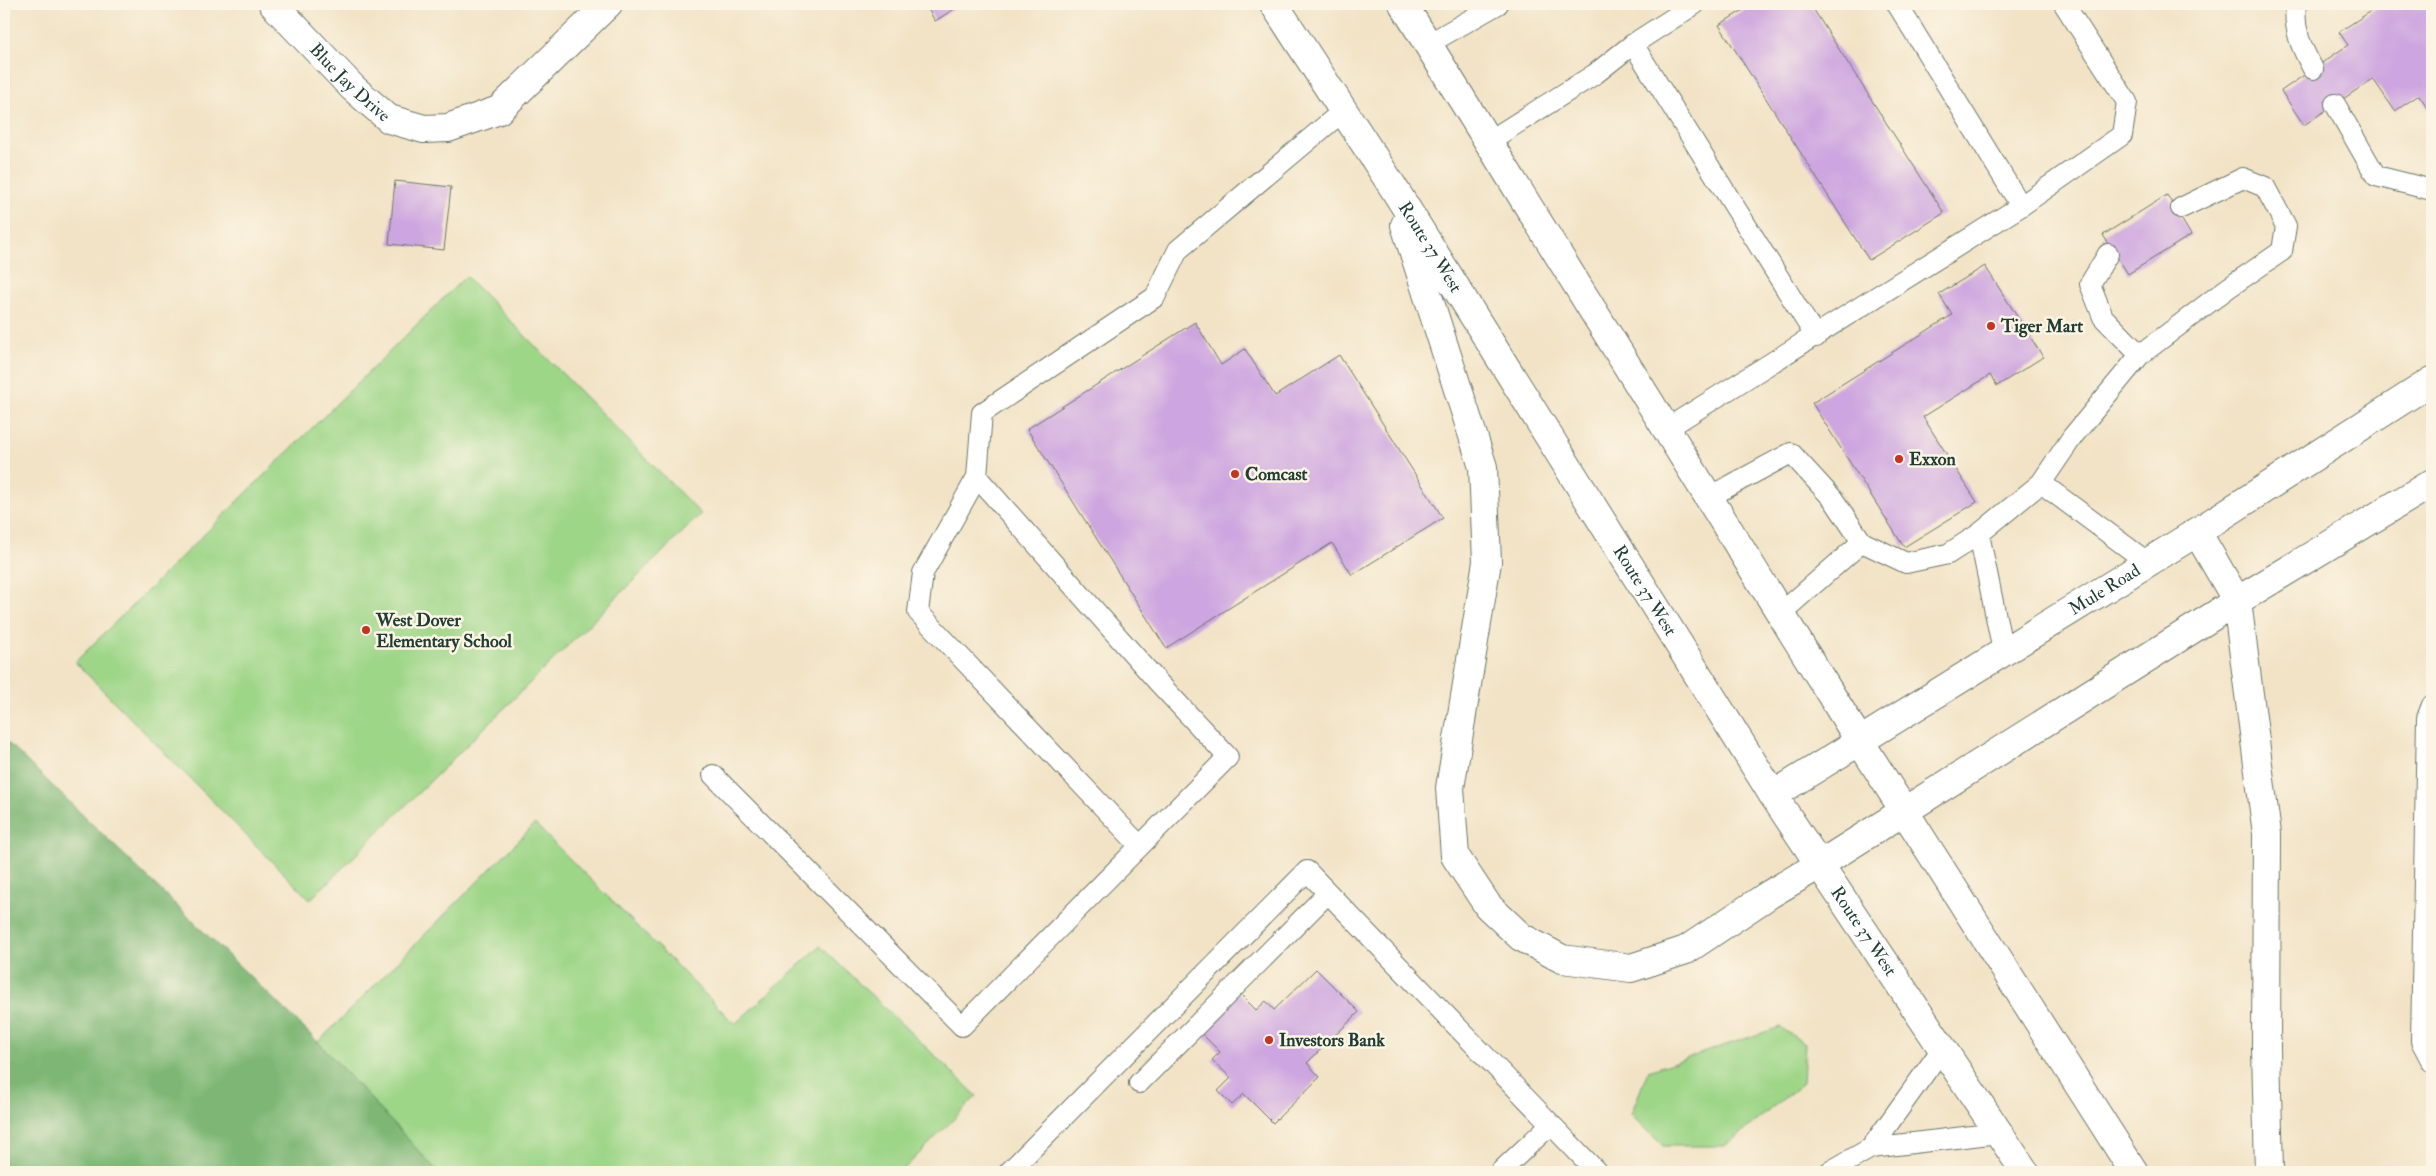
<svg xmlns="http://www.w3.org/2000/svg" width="2436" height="1176" font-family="'IM FELL Double Pica',serif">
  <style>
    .green { fill: #9ed688; stroke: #5e8a5e }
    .forest { fill: #7eb774; stroke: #4e7a54 }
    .building { fill: #cda5e0 }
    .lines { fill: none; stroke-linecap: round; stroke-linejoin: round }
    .service-casing { stroke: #697767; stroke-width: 22 }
    .minor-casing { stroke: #697767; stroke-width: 30 }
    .secondary-casing { stroke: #697767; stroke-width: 30 }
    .trunk-casing { stroke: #697767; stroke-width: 30 }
    .service { stroke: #fff; stroke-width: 20 }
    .minor { stroke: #fff; stroke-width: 28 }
    .secondary { stroke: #fff; stroke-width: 28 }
    .trunk { stroke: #fff; stroke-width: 28 }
    .poi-dot { fill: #c8321e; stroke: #fcf5e5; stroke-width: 2 }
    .labels { text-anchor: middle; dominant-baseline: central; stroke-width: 5; stroke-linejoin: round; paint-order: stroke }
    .street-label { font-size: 18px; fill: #1f3d34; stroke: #fcf5e5 }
    .poi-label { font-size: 18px; font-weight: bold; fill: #1f3d34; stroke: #fcf5e5; text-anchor: start }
  </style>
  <rect width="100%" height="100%" fill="#fcf5e5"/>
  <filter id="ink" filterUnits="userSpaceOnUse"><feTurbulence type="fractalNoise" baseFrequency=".02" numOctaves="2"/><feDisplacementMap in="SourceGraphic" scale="10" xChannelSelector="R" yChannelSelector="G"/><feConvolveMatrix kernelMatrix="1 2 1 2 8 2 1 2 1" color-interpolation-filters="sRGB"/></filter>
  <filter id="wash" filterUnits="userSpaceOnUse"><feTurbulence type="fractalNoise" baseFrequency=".0096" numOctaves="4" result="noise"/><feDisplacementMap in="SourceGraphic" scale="20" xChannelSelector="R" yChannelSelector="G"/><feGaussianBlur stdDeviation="1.12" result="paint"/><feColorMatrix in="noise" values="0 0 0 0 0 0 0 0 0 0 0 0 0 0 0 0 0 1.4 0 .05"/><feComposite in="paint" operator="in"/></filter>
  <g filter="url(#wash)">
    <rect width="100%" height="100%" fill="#f2e3c6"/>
    <path class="green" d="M466 276 701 514 310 900 75 662Z
      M535 824 735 1024 820 946 977 1096 901 1172H438L318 1042Z
      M1780 1027 1805 1044 1803 1083 1725 1146H1663L1631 1114 1648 1071Z"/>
    <path class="forest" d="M4 739 318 1042 438 1172H4Z"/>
    <g id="blocks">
      <path class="building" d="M925 4H962L935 21Z
        M1753 4H1810L1944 213 1869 260 1719 25Z
        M2382 4H2432V114L2419 95 2395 111 2373 79 2304 125 2281 91 2348 45 2339 32Z
        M395 181 451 187 444 250 389 244Z
        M2167 195 2191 235 2128 274 2103 235Z
        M1985 266 2043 357 1997 386 1990 375 1923 417 1977 502 1904 547 1812 403 1952 315 1939 294Z
        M1195 322 1221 365 1245 349 1275 396 1339 355 1443 518 1352 575 1332 543 1166 648 1027 429Z
        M1316 969 1359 1012 1307 1063 1320 1077 1273 1123 1244 1094 1232 1105 1218 1091 1231 1078 1212 1060 1220 1052 1197 1029 1236 990 1256 1010 1266 1001 1274 1010Z"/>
    </g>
  </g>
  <g filter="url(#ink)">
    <use href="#blocks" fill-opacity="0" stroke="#697767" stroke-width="1"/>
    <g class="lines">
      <defs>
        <path id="service" d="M1897 4 2021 206
          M2296 4C2293 29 2301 47 2313 69
          M1428 44 1498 4
          M1633 44 1816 337
          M2335 104 2376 176 2432 190
          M1489 141 1595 74 1633 44 1695 4
          M2108 254 2090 284 2103 317 2140 355
          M1666 429 2021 206 2122 135 2127 102 2064 4
          M2041 483 2147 562
          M1709 497 1791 453 1833 499 1862 542 1906 563 1948 554 1979 534 2041 483 2073 436 2140 355 2228 288 2282 251 2286 226 2265 187 2243 178 2181 208
          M1979 534 2003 651
          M1781 613 1862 542
          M2432 705 2427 718 2421 1041 2432 1062
          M713 775 962 1026 1228 757 1157 681 977 477
          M1140 846 918 612 923 573 977 477 982 413 1155 297 1178 250 1343 111
          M1139 1083 1328 893
          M1871 1148 1942 1049
          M1009 1172 1307 871 1597 1172
          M1500 1172 1551 1124
          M1829 1172 1871 1148 1998 1133"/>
        <g id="minor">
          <path id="s1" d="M273 4 353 88 389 119 424 129 448 128 499 110 608 4"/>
        </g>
        <g id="secondary">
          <path id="s2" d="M1773 795 2197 532 2432 381"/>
          <path d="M1819 865 2237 601 2432 483"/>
        </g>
        <g id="trunk">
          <path id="s3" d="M1274 4 1393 187 1773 795 2025 1172"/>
          <path d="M1403 4 1859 740 2134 1172"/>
          <path d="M1405 225 1483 467 1487 562 1450 788 1455 856 1488 906 1521 937 1562 959 1631 968 1686 950 1770 894 1819 865"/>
          <path d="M2197 532 2237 601 2267 834 2266 1049 2269 1172"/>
        </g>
      </defs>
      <use href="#service" class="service-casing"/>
      <use href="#minor" class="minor-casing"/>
      <use href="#secondary" class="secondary-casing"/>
      <use href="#trunk" class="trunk-casing"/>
      <use href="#service" class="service"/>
      <use href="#minor" class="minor"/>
      <use href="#secondary" class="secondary"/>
      <use href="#trunk" class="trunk"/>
    </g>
  </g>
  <g class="poi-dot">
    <circle cx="1991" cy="326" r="5"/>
    <circle cx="1899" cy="459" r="5"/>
    <circle cx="1235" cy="474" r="5"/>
    <circle cx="366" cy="630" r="5"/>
    <circle cx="1269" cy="1040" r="5"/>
  </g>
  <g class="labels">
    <g class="street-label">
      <text stroke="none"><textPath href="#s1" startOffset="110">Blue Jay Drive</textPath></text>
      <text stroke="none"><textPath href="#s3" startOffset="289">Route 37 West</textPath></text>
      <text stroke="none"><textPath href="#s2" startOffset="390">Mule Road</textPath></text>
      <text stroke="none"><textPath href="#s3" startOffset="694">Route 37 West</textPath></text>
      <text stroke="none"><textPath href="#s3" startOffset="1099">Route 37 West</textPath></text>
    </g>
    <g class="poi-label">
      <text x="2001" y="326">Tiger Mart</text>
      <text x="1909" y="459">Exxon</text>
      <text x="1245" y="474">Comcast</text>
      <text x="376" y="620">West Dover<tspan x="376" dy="21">Elementary School</tspan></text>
      <text x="1279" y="1040">Investors Bank</text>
    </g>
  </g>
  <rect width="2436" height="1176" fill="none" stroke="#fcf5e5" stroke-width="20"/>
</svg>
